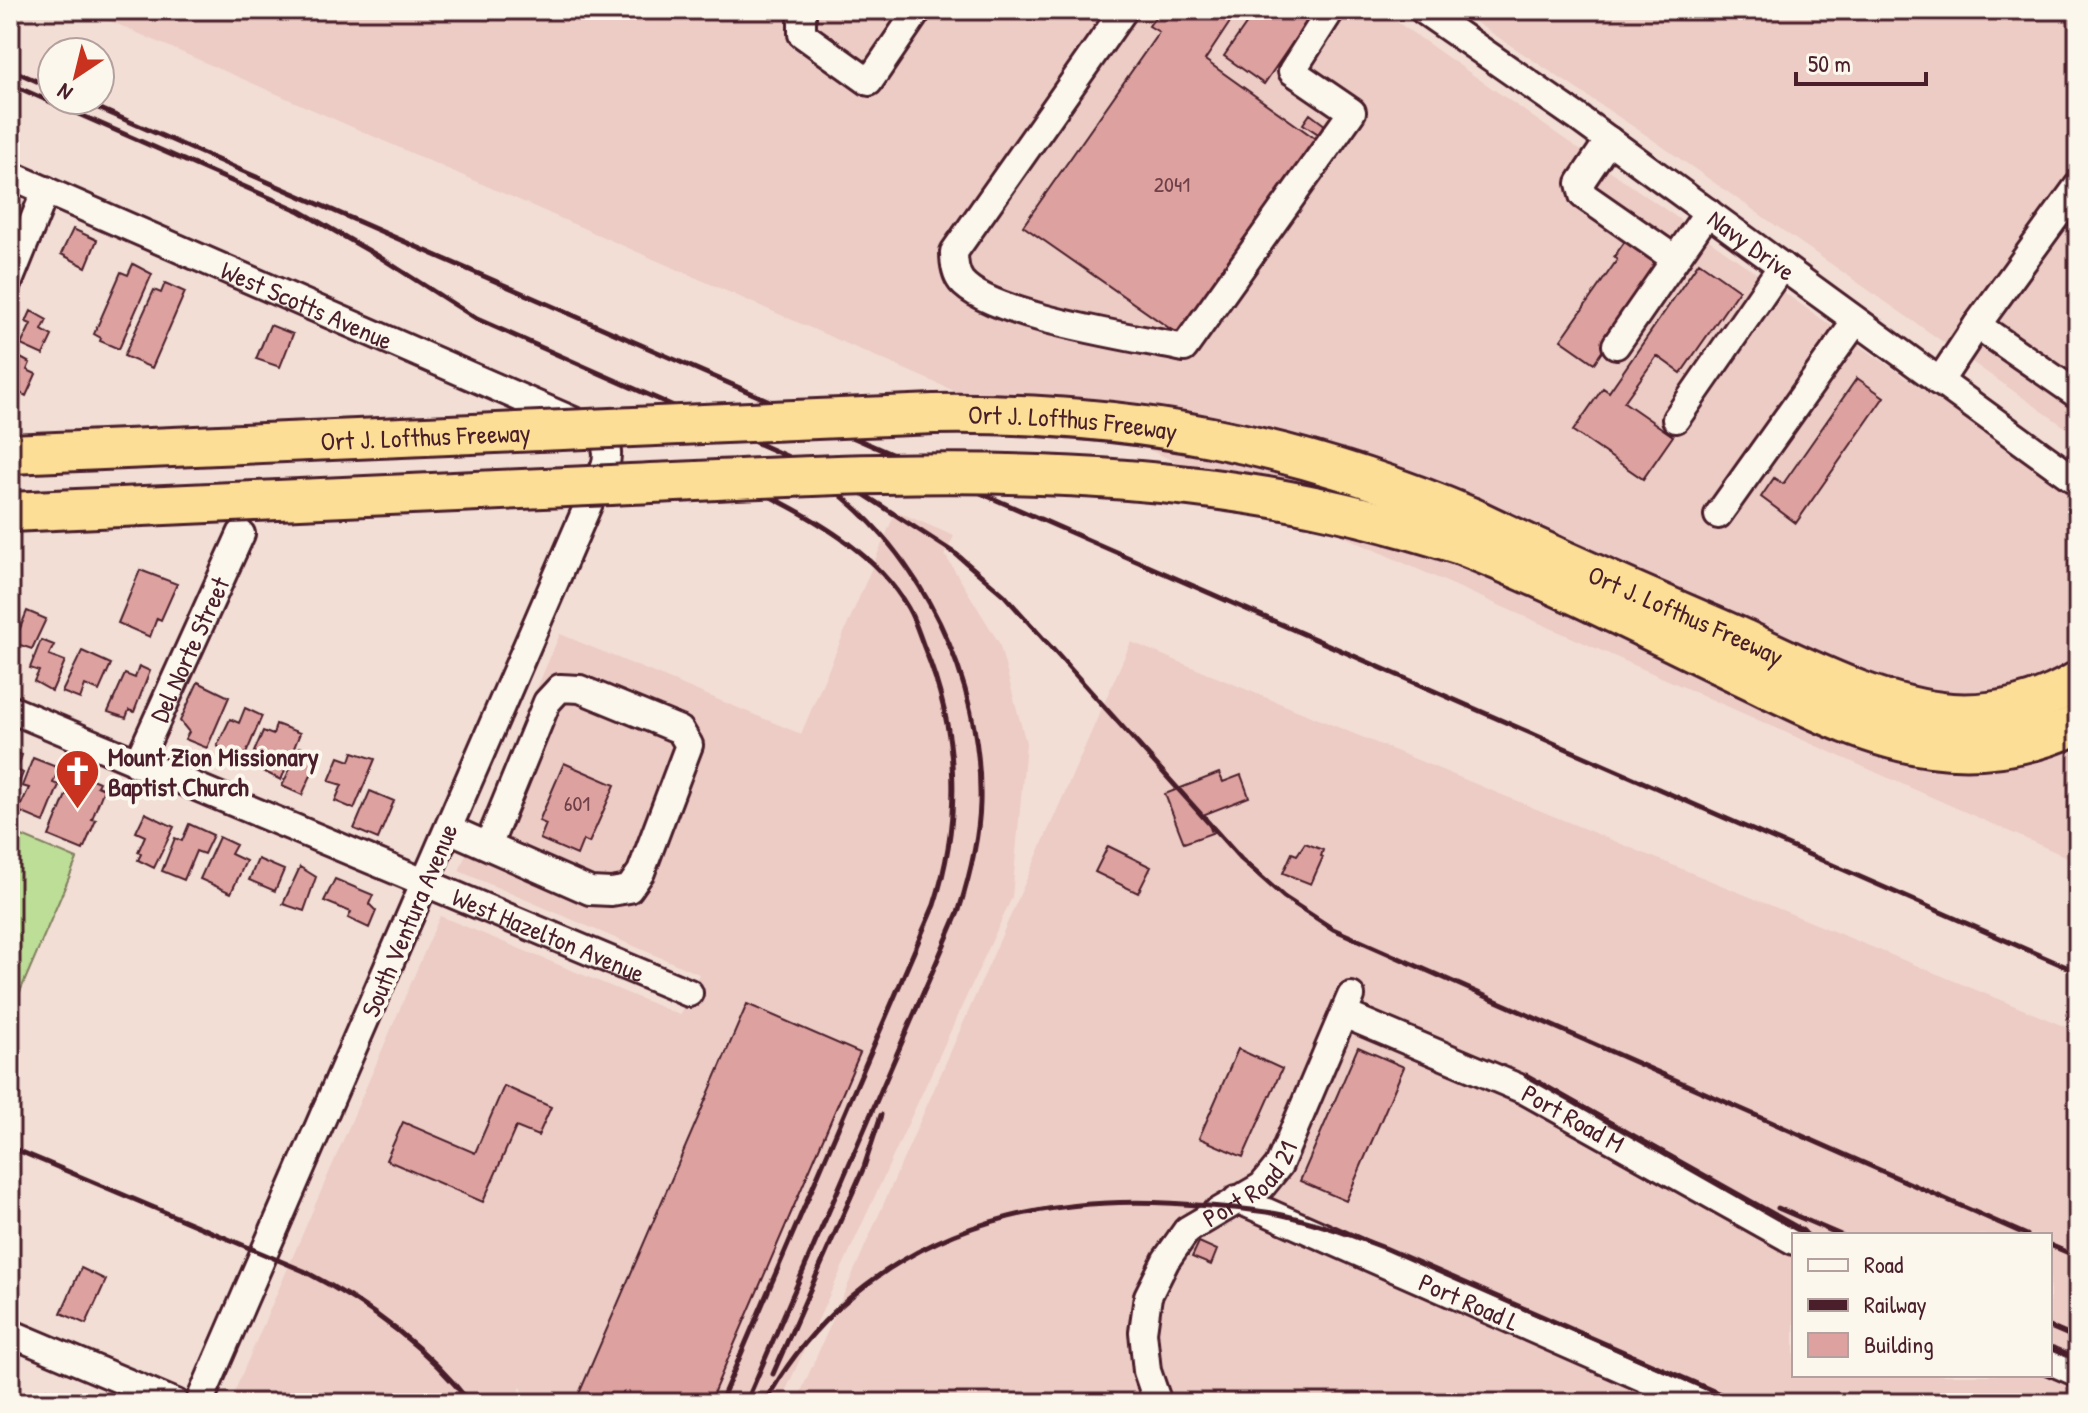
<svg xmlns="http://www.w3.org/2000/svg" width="2088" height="1413" font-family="'Patrick Hand',sans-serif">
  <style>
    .built { fill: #ecccc5; fill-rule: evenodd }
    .green { fill: #bcde97; stroke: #837e61; stroke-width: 2 }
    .building { fill: #dda2a0; stroke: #4a1f2b; stroke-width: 2 }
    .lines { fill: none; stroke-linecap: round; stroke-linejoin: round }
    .minor-casing { stroke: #4a1f2b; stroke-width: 32 }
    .highway-casing { stroke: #4a1f2b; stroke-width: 44 }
    .minor { stroke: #fbf7ec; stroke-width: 26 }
    .highway { stroke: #fdde96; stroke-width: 38 }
    .rail { stroke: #4a1f2b; stroke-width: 5 }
    .highway-bridge-casing { stroke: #4a1f2b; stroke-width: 44; stroke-linecap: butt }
    .highway-bridge { stroke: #fdde96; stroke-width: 38 }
    .labels { text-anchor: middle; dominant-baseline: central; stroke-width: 8; stroke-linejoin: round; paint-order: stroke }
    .number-label { font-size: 22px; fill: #6f4048 }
    .street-label { font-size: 26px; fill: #4a1f2b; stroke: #fbf7ec }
    .poi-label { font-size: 26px; font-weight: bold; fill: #4a1f2b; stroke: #fbf7ec; text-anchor: start }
  </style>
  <rect width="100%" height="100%" fill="#f2ded5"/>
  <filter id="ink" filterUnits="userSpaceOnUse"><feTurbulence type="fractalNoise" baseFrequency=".0125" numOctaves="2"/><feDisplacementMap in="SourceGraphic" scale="16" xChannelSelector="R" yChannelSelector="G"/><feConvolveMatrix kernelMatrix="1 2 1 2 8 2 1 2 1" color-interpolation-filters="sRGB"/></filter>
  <g filter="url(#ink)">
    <path class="built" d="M85 10H1380L2078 498V862L1041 402 1030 424Z
      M1457 10H2078V436L1646 135Z
      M896 511 954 536 945 555 999 643 1026 743 1012 897 780 1403H529L521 1387 513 1403 230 1402 440 916 680 1015 699 974 459 871 560 634 801 734Z
      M1131 642 2078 1032V1403H796ZM1794 1235H2050V1375H1794Z"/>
    <path class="green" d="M10 831 77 859 10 1015Z"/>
    <path class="building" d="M1160 10H1238L1205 60 1320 142 1182 337 1023 226 1159 32 1149 26Z
      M1256 10H1297L1309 19 1264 84 1224 56Z
      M1310 114 1326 126 1320 135 1303 124Z
      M73 229 97 240 86 267 61 254Z
      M1628 237 1662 265 1594 363 1561 340 1617 260 1614 257Z
      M1699 262 1739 290 1681 373 1657 356 1624 402 1673 436 1643 479 1573 431 1603 388 1609 392Z
      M133 264 152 274 119 349 100 341 101 338 94 334 121 272 128 275Z
      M165 283 185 292 152 368 124 356 154 290 161 293Z
      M31 311 47 320 42 330 52 336 43 355 21 345 31 324 26 322Z
      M270 325 293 334 280 367 256 359Z
      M15 355 30 363 27 370 36 374 26 396 10 388 12 366 10 365Z
      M1857 378 1884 397 1796 523 1761 497 1774 478 1783 484Z
      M140 570 177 584 161 620 157 618 150 637 118 623Z
      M27 611 46 619 32 649 14 643Z
      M41 640 54 645 49 655 65 661 52 691 34 681 39 671 30 668Z
      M82 651 111 664 99 691 85 685 80 699 62 692Z
      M139 666 150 671 134 712 129 710 126 718 108 712 125 674 135 678Z
      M198 682 229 697 207 748 185 739 189 732 180 721Z
      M245 708 262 716 240 768 222 761 227 751 217 746 230 719 239 723Z
      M276 724 300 733 281 780 263 771 268 757 254 752 263 731 273 735Z
      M300 747 320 756 302 795 282 786Z
      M10 751 22 755 17 770 23 773 10 804Z
      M353 752 375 759 354 809 335 801 342 785 329 781 339 757 350 761Z
      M33 758 59 768 53 783 59 785 44 822 18 811 29 788 22 786Z
      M564 763 615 785 589 843 583 840 577 855 540 839 546 824 539 821Z
      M1219 773 1223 782 1241 775 1249 797 1205 814 1212 833 1184 843 1165 794Z
      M87 777 99 782 97 786 104 789 92 819 96 820 83 850 49 836 73 778 85 782Z
      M370 791 394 801 378 839 354 829Z
      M145 813 174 827 154 868 138 860 141 854 138 852 145 836 136 832Z
      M189 824 213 835 204 854 196 851 184 880 162 871 175 838 182 841Z
      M219 837 236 845 231 854 246 861 231 893 200 879Z
      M1305 843 1323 850 1321 856 1323 857 1311 884 1283 873 1292 853 1297 855Z
      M1108 846 1151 867 1138 893 1095 872Z
      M258 859 284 870 275 891 249 880Z
      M300 867 316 877 304 911 283 904Z
      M335 879 373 895 369 904 376 911 369 928 348 918 351 912 324 901Z
      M747 1004 860 1053 709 1403H575Z
      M1358 1047 1404 1067 1346 1201 1300 1181Z
      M1238 1049 1282 1069 1243 1157 1199 1138Z
      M504 1086 551 1107 538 1136 516 1127 483 1202 386 1160 403 1122 475 1153Z
      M1199 1242 1217 1250 1211 1265 1192 1257Z
      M81 1268 106 1280 86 1324 61 1313Z
      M47 1390 65 1399 63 1403H42Z"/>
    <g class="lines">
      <defs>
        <g id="minor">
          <path d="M802 10V34L869 82 918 10"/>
          <path d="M1124 10 954 252C954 263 955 273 961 281 989 316 1137 338 1184 348L1352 112 1292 71 1331 10"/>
          <path id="s1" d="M1423 10 1577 117 2078 482"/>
          <path d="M1609 140 1580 183 1583 195 1675 259"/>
          <path id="s2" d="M10 175 576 422C597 432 613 441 605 466L199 1403"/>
          <path d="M10 279 46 190"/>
          <path d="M1977 325 2078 186"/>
          <path d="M1616 345 1708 212"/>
          <path d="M1939 382 1977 325 2078 395"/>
          <path d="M1676 419 1782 266"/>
          <path d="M1718 515 1856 321"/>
          <path id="s3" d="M10 709 689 993"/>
          <path id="s4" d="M137 764 241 534"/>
          <path d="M449 829 465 836 590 891 611 892 629 889 641 872 689 745 680 730 580 689 560 688 547 702 488 846"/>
          <path id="s5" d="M1344 1014 1524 1090 1794 1241"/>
          <path id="s6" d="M1237 1199 1701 1403"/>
          <path d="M10 1333 176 1403"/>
          <path d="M2050 1361 2078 1373"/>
          <path id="s7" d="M1158 1403 1147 1371 1143 1332 1148 1296 1166 1260 1187 1230 1262 1186 1279 1165 1351 996"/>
        </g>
        <g id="highway">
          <path id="s8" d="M1473 518C1559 560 1647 597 1734 635 1801 665 1877 707 1951 713 1995 716 2040 704 2078 681"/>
          <path d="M1461 545C1557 583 1650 631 1743 676 1802 704 1865 738 1930 747 1982 754 2031 746 2078 724"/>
        </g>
      </defs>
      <use href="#minor" class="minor-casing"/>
      <use href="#highway" class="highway-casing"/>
      <use href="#minor" class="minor"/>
      <use href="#highway" class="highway"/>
      <path class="rail" d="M10 69 52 88
        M10 84 300 211 378 256 477 319 818 470 857 490 956 554 1004 595 1241 859 1284 897 1333 929 2027 1235
        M80 100 2078 972
        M1526 1075 1807 1235
        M10 1147 304 1271C368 1304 426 1346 470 1403
        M1778 1208 1841 1235
        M2050 1245 2078 1257
        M2050 1327 2078 1339
        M2050 1348 2078 1360
        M773 1374 864 1167 881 1115
        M720 1403 934 905C962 819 959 731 924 647 919 634 915 620 908 608 878 556 822 523 771 497
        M746 1403 959 910C970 875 979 840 980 803 983 681 922 552 822 481
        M765 1403C783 1369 807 1338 835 1311 939 1214 1071 1192 1209 1206 1234 1208 1262 1210 1287 1216 1321 1224 1353 1236 1385 1248L1741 1403"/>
      <defs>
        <g id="highway-bridge">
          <path id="s9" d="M10 454 934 414C1128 411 1295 443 1473 518"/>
          <path d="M10 512C210 503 411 494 611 485 822 475 1038 461 1248 494 1321 505 1391 523 1461 545"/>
        </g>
      </defs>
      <use href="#highway-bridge" class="highway-bridge-casing"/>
      <use href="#highway-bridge" class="highway-bridge"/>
    </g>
  </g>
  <defs>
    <symbol id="church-pin" viewBox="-11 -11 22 30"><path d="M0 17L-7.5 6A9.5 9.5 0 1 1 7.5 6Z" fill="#c8321e" stroke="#fbf7ec"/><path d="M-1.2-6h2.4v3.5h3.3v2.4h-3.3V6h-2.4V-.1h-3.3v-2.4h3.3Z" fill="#fff"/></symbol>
  </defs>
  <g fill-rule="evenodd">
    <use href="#church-pin" x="52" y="746" width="51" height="69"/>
  </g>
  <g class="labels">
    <g class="number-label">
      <text x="1172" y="184">2041</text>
      <text x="577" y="803">601</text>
    </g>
    <g class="street-label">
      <text stroke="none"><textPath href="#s1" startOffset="404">Navy Drive</textPath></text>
      <text stroke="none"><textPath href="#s2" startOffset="324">West Scotts Avenue</textPath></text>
      <text stroke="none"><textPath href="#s9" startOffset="1064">Ort J. Lofthus Freeway</textPath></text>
      <text stroke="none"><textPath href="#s9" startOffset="416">Ort J. Lofthus Freeway</textPath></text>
      <text stroke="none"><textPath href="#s8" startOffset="234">Ort J. Lofthus Freeway</textPath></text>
      <text stroke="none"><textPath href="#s4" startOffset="126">Del Norte Street</textPath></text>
      <text transform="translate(409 920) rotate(-67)">South Ventura Avenue</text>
      <text stroke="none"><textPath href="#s3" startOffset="584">West Hazelton Avenue</textPath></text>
      <text stroke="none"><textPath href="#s5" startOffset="252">Port Road M</textPath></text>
      <text stroke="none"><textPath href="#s7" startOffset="266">Port Road 21</textPath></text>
      <text stroke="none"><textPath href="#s6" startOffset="254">Port Road L</textPath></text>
    </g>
    <g class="poi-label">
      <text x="108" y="756">Mount Zion Missionary<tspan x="108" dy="30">Baptist Church</tspan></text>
    </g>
  </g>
  <rect width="2088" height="1413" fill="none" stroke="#fbf7ec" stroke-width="40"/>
  <rect x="20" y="20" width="2048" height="1373" fill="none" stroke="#4a1f2b" stroke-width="3" filter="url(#ink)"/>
  <rect x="1792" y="1233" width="260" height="144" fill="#fbf7ec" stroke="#b4a19f" stroke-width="2"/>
  <rect x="1808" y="1259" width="40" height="12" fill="#fbf7ec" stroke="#b4a19f" stroke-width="2"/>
  <text x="1864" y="1273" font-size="24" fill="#4a1f2b">Road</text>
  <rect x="1808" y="1299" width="40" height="12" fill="#4a1f2b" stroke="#b4a19f" stroke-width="2"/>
  <text x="1864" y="1313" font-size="24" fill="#4a1f2b">Railway</text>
  <rect x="1808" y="1333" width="40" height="24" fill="#dda2a0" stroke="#b4a19f" stroke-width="2"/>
  <text x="1864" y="1353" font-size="24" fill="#4a1f2b">Building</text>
  <g transform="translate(76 76) rotate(215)"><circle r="38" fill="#fbf7ec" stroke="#b4a19f" stroke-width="2"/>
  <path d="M0-6L14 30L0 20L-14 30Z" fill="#c8321e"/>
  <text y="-12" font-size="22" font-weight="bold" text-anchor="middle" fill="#4a1f2b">N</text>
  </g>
  <path d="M1796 72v12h130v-12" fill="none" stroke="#4a1f2b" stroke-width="4"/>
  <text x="1808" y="72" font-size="24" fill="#4a1f2b" stroke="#fbf7ec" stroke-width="6" paint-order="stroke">50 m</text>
</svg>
